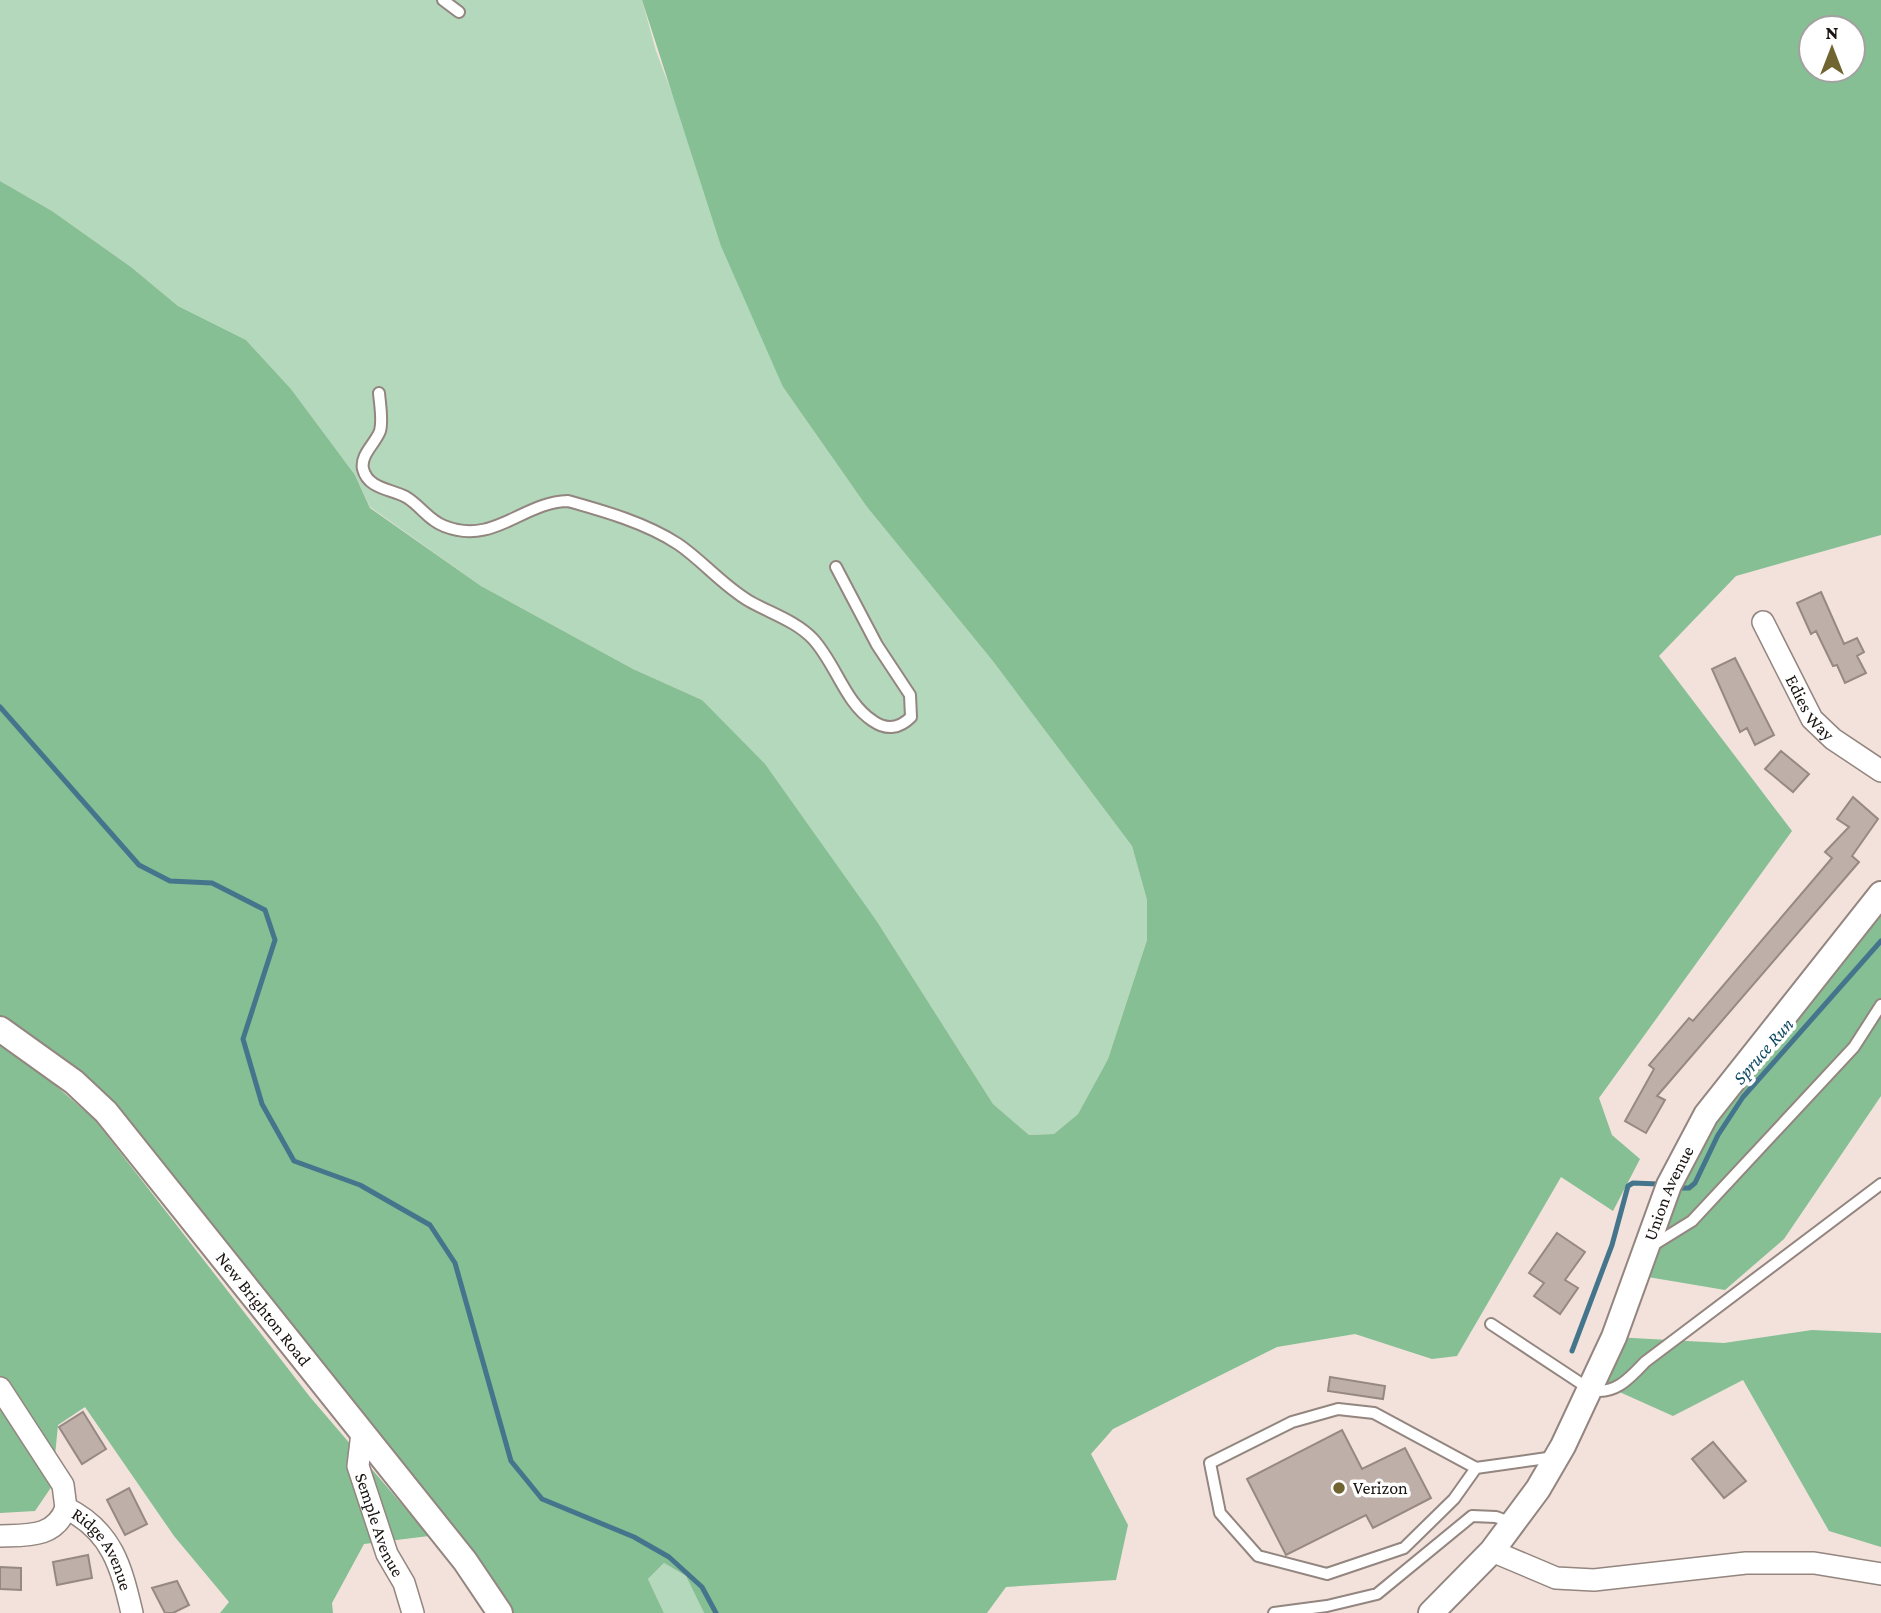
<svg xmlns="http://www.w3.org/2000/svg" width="1881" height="1613" font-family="'Crimson Pro',serif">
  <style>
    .green { fill: #b4d8bc }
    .forest { fill: #85bf93; fill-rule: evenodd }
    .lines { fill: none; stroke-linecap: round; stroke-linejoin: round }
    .stream { stroke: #45758c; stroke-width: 5 }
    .building { fill: #bfafa9; stroke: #968882; stroke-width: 2 }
    .service-casing { stroke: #93857f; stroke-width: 14 }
    .minor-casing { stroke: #93857f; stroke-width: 24 }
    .tertiary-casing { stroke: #93857f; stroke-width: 28 }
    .service { stroke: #fff; stroke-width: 10 }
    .minor { stroke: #fff; stroke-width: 21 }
    .tertiary { stroke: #fff; stroke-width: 24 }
    .poi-dot { fill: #706431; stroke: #fff; stroke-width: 2.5 }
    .labels { text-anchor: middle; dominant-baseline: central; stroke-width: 7; stroke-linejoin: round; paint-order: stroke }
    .street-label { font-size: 18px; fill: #191311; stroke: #fff }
    .poi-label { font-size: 18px; fill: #191311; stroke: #fff; text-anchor: start }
    .water-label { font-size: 19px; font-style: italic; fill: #124c64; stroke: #fff }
  </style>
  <rect width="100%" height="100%" fill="#f2e2db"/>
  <path class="green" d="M0 0H642L656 51 783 387 867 507 992 660 1132 846 1147 900V940L1108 1059 1078 1114 1054 1134 1029 1135 993 1104 878 923 702 700 633 669 481 586 370 507 355 475 291 389 246 340 178 306 131 267 52 211 0 181Z
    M664 1563 686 1576 704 1613H664L648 1579Z"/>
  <path class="forest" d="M642 0H1881V535L1736 576 1659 656 1792 831 1599 1098 1612 1135 1640 1159 1613 1211 1561 1177 1457 1356 1432 1359 1355 1334 1277 1347 1113 1429 1091 1454 1128 1525 1116 1580 1006 1587 987 1613H704L686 1576 664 1563 648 1579 664 1613H500L106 1112 0 1029V181L52 211 131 267 178 306 246 340 291 389 355 475 370 508 481 586 633 669 702 700 765 764 878 923 993 1104 1029 1135 1054 1134 1078 1114 1108 1059 1147 940V900L1132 846 992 660 867 507 783 387 721 246ZM1811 28H1853V70H1811Z
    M1881 894V1096L1784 1239 1725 1290 1636 1275 1669 1185Z
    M0 1043 30 1063 95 1120 310 1397 429 1536 364 1544 332 1603 333 1613H220L229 1602 174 1536 85 1407 58 1425 52 1486 35 1511 0 1513Z
    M1812 1330 1881 1333V1547L1829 1531 1743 1380 1673 1416 1595 1381 1614 1337 1724 1343Z"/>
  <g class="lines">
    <path class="stream" d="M0 707 139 865 170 881 212 883 265 910 275 940 243 1039 262 1104 294 1161 360 1185 430 1225 455 1263 511 1461 542 1499 634 1537 669 1557 702 1587 716 1613
      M1682 1188H1689L1695 1183 1718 1135 1743 1097 1881 941
      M1572 1351 1612 1245 1628 1186 1633 1183 1658 1184"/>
  </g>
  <path class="building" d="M1821 592 1844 644 1857 638 1864 652 1857 656 1866 673 1845 683 1837 665 1833 666 1816 631 1811 634 1797 603Z
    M1735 658 1774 735 1755 745 1747 728 1740 732 1712 669Z
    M1781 751 1809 774 1793 792 1765 769Z
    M1853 797 1878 819 1852 856 1859 862 1657 1096 1665 1100 1646 1133 1625 1121 1654 1069 1649 1065 1689 1018 1693 1021 1832 858 1825 852 1849 827 1837 819Z
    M1557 1233 1585 1252 1565 1280 1578 1288 1560 1314 1534 1296 1544 1283 1529 1273Z
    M1330 1377 1385 1386 1383 1399 1328 1391Z
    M83 1412 106 1449 82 1464 59 1427Z
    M1342 1430 1362 1469 1405 1448 1431 1498 1373 1528 1366 1515 1286 1555 1247 1479Z
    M1713 1442 1746 1481 1724 1498 1692 1459Z
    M129 1488 147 1524 125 1535 107 1500Z
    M88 1555 92 1578 57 1585 53 1562Z
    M0 1567 21 1568V1590L0 1589Z
    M177 1581 189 1605 173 1613H165L152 1588Z"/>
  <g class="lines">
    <defs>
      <path id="service" d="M443 0 459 12
        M379 393C380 405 383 420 380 431 375 444 360 455 363 469 368 489 391 489 406 497 420 505 428 520 444 526 494 546 522 502 568 501 604 511 646 523 678 544 703 561 722 585 749 601 770 613 796 621 813 639 836 664 845 703 873 721 887 731 900 728 911 717L910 695 877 645 836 567
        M1650 1247 1692 1221 1854 1047 1881 1005
        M1491 1324 1591 1390C1615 1395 1629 1379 1645 1362L1881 1184
        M1476 1468 1454 1499 1404 1548 1327 1574 1258 1556 1220 1513 1210 1463 1292 1422 1338 1409 1374 1413 1476 1468 1554 1457
        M1274 1613 1327 1606 1377 1594 1472 1516 1496 1517 1512 1523"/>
      <g id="minor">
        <path id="s1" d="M1763 622 1812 719 1833 739 1881 771"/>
        <path id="s2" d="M0 1388 63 1485 66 1508C112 1531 121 1566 132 1613"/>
        <path id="s3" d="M362 1433 358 1466 387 1554 404 1583 413 1613"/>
        <path d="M0 1536C27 1535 55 1538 66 1508"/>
        <path d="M1492 1551 1556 1578 1594 1580 1746 1563H1814L1881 1574"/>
      </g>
      <g id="tertiary">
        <path id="s4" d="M0 1029 74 1082 106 1112 465 1561 500 1613"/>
        <path id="s5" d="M1431 1613 1492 1551 1538 1489 1563 1446 1614 1337 1669 1185 1706 1115 1881 894"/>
      </g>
    </defs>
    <use href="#service" class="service-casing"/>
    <use href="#minor" class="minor-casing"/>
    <use href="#tertiary" class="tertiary-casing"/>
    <use href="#service" class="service"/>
    <use href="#minor" class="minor"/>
    <use href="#tertiary" class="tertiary"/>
  </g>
  <circle class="poi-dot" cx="1339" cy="1488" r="7"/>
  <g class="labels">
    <g class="street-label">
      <text stroke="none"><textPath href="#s1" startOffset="98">Edies Way</textPath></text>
      <text stroke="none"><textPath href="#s5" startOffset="488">Union Avenue</textPath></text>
      <text stroke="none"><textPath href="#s4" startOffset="387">New Brighton Road</textPath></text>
      <text stroke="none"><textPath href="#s3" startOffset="96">Semple Avenue</textPath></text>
      <text stroke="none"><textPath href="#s2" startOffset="196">Ridge Avenue</textPath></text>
    </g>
    <g class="poi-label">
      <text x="1353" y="1488">Verizon</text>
    </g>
    <g class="water-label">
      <text transform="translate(1763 1051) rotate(-49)">Spruce Run</text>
    </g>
  </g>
  <g transform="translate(1832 49)"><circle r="33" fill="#ffffff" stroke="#a3a1a0" stroke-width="2"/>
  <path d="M0-5L12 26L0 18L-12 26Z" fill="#706431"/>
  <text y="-10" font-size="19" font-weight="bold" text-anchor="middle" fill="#191311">N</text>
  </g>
</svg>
